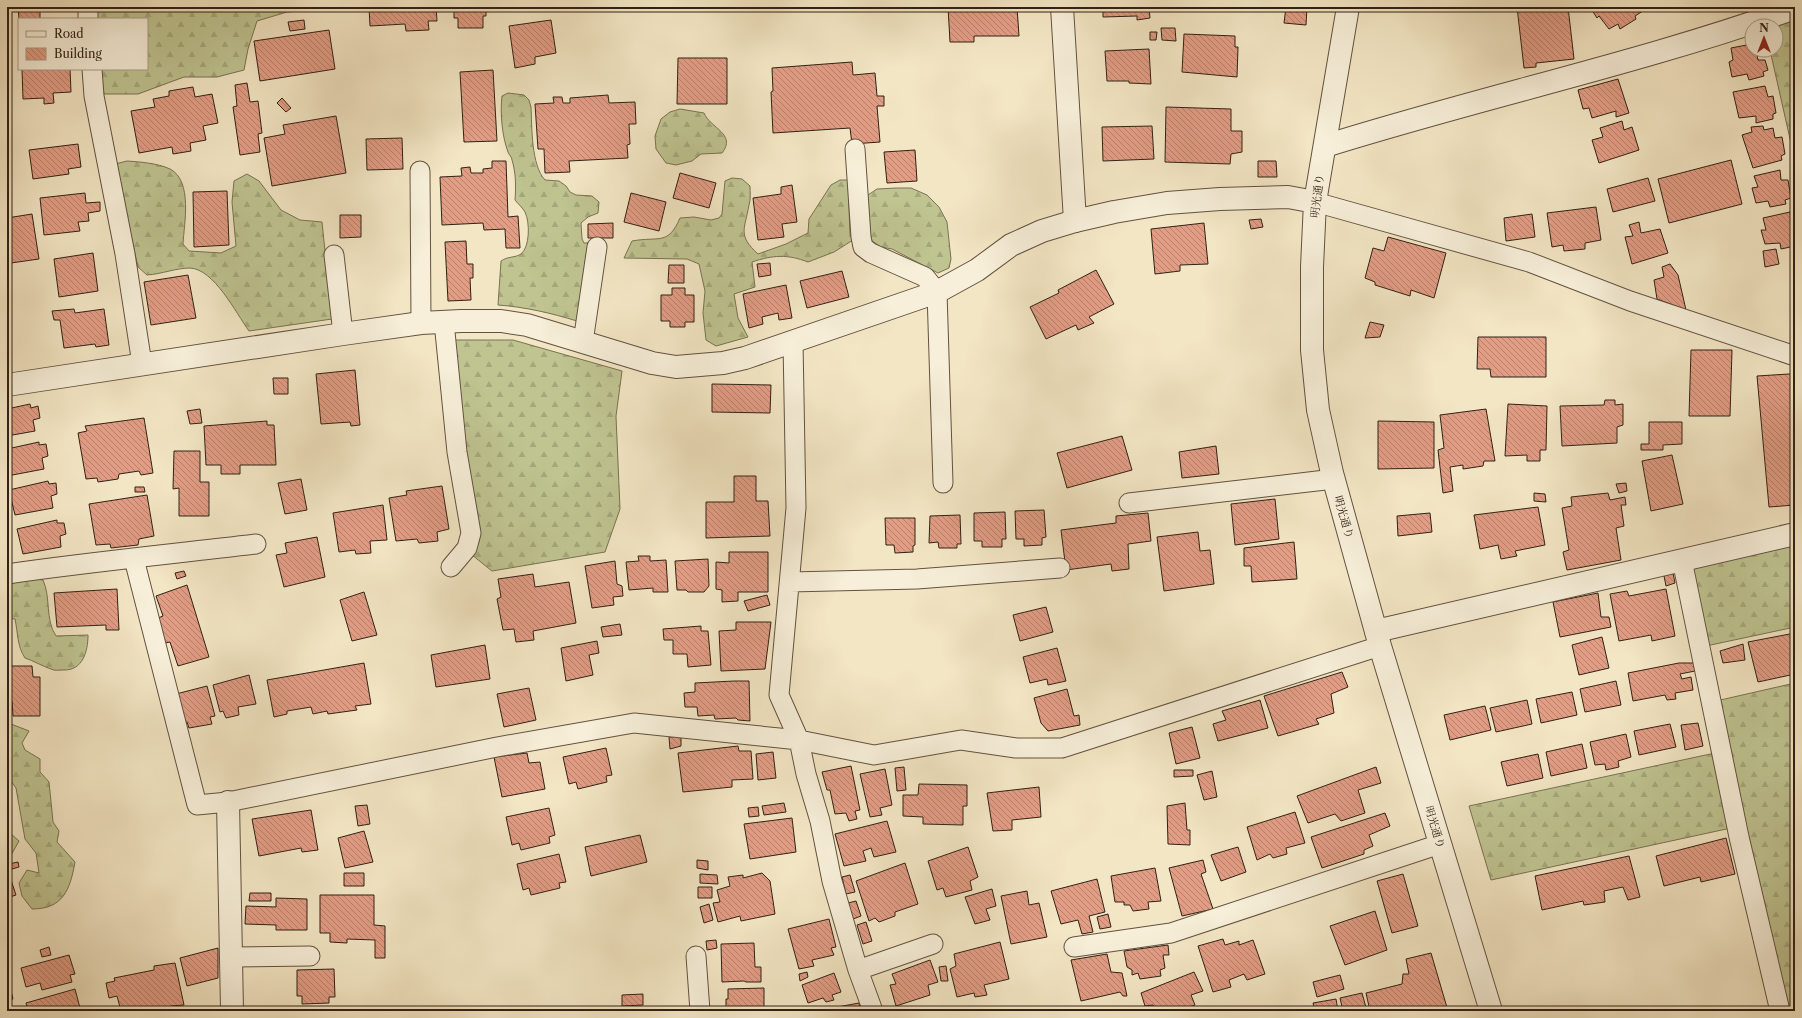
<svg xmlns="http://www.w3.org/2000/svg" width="1802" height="1018" font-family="'Libre Caslon Text','Noto Serif JP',serif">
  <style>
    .forest { fill: url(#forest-firs); stroke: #787252 }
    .building { fill: url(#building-back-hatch); stroke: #312014 }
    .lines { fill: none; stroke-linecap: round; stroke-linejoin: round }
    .service-casing { stroke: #625240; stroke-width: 21 }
    .minor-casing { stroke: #625240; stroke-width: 24 }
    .tertiary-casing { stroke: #625240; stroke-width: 24 }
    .service { stroke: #f7efd9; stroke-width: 19 }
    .minor { stroke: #f7efd9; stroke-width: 22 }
    .tertiary { stroke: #f7efd9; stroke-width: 22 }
    .labels { text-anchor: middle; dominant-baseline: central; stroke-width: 3.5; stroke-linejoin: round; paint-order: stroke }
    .street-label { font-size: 11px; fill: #312014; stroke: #f7efd9 }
  </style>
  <defs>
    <pattern id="forest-firs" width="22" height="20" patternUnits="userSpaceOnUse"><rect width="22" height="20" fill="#bfc491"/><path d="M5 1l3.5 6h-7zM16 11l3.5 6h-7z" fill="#a5a87c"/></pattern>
    <pattern id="building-back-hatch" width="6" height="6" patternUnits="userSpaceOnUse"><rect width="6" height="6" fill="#e29d85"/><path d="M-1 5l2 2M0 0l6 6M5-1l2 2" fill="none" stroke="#b8806c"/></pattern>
  </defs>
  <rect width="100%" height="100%" fill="#f3e6c4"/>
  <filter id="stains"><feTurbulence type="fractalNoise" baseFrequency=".005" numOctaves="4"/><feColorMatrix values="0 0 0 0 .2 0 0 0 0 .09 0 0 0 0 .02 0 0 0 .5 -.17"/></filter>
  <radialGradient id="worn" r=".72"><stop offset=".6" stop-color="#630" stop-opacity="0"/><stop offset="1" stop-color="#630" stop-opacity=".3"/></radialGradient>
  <path class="forest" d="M96 7H326L322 9 287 12 257 21 248 49 244 70 217 77H184L138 94H101L99 69H147V19H97Z
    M1795 18V161L1770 50H1776V26Z
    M508 93 524 95 529 100 531 107C532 127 531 165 545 180L559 181 566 186 570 192 576 195 592 196 599 202 598 213 588 217 581 223 582 239 584 243H588L577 321C551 313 525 307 498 305L501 261C508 256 515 258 521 254 530 247 530 222 525 212 523 208 518 204 515 200 516 187 516 173 512 160 512 157 509 155 508 152 502 136 500 113 502 96Z
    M680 109 704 113C710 128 737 134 722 153L701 154 692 161 676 165 666 163 656 149 655 136 661 119 670 112Z
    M127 161C140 162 157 163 170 169 193 181 184 224 183 244L189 251 221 253 236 246 232 202 234 181 247 174 259 181 281 210 300 220 322 222 332 319 249 331C236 313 214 269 190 268 176 268 162 274 147 275L138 267 115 164Z
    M732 178 742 179 750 186C750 192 751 199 749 205 745 229 737 235 758 254L786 244 808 233 809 219 831 185 840 180H848L850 235 853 240 834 252 808 262C787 254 773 255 752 262L755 287 734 294 738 318 748 337 716 346 706 340 703 313 705 291 699 264 687 259 624 258 632 241C659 236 668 246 680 218L694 217 711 220 719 218 722 214 725 181Z
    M897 188H911L927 195 939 207 947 222 951 259 949 268 938 273 892 249 881 247 872 241 867 228 865 197 877 189Z
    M452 340H513L622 371 616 416 620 509 605 552 492 571 472 555 479 542 464 449Z
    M1795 543V627L1706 646 1689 568Z
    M28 578 43 580C51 597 45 620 56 636L88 635C88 651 83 671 63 670 59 670 54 671 51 669 42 666 34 661 25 658 17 646 18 633 15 619L7 618V582Z
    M1795 683V1010L1786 1011 1716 701Z
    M7 720 11 724 29 731 22 743 25 750 40 759V772L49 782 53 822 59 831 57 842 75 862C70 890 63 909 32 909L22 896 19 883 27 870 39 873 36 853 25 839 16 788 7 776Z
    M1715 753 1731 828 1491 880 1469 806Z
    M11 834 19 841 10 857 7 858V835Z"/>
  <path class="building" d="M18 7H64V8L40 10V19H19Z
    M369 7H436L437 21H428L429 30 406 31 405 24 370 26Z
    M452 7H486V16H483V28H458V18H454V11L452 10Z
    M948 7H1017L1019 36H974V42H950Z
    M1103 7H1149L1150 18 1137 20V16L1103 17Z
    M1286 7H1307L1306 25 1284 23Z
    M1517 7H1568L1574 59 1536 63V67L1524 68Z
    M1590 7H1649L1635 16 1636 19 1620 29 1618 24 1609 29 1599 16 1597 18Z
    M304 20 305 29 290 31 288 22Z
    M551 20 556 53 535 57V64L515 68 509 26Z
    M1161 28H1175L1176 41 1162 40Z
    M329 30 335 69 260 81 254 41Z
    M1150 32H1157L1156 40H1150Z
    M1184 34 1235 36V47H1238L1237 77 1182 72Z
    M1752 44V50H1756L1758 60H1765L1768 70 1763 72 1764 76 1749 80 1747 74 1732 77 1729 62 1733 60 1731 48Z
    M1149 49 1151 84 1129 83V81H1107L1105 51Z
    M678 58H727V104H677Z
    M852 62 853 75 875 73 877 96H884V106H877L880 142 852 144 850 128 773 133 771 92 773 91 772 68Z
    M22 69H70L71 92 53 93 54 103 44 104V98L23 99Z
    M493 70 497 141 464 142 460 72Z
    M1618 79 1629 113 1616 117V111L1592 118 1589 108 1583 109 1578 90Z
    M247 83 250 102 258 101 262 133 258 134 260 152 240 155 233 107 237 106 235 85Z
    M1765 86 1768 97 1773 96 1776 113 1773 114V119L1756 123V116L1739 118 1733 92Z
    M193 87 195 97 212 94 218 123 203 126 206 140 190 143 191 151 173 154 172 147 139 153 131 111 155 107 153 99 169 96V91Z
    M608 95 609 103 635 102 636 124H629L630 144 627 145 628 158 569 161 570 172 545 173 544 149H538L535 104 554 103 553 97H562L563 103H570V98Z
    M282 98 291 108 286 112 277 103Z
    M1166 107 1231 109V131H1242V152L1231 154 1230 164 1165 162Z
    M336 116 346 173 272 186 264 138 285 134 283 125Z
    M1622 121 1624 130 1632 127 1639 150 1599 163 1592 140 1603 137 1600 128Z
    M1152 126 1154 159 1103 161 1102 127Z
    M1763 126 1764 130 1773 128 1775 138 1782 137 1785 154 1781 156 1782 160 1753 168 1742 135 1752 132 1751 127Z
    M402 138 403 169 367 170 366 139Z
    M78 144 81 167 68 169 69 174 33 179 29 150Z
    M915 150 917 181 887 183 884 152Z
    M1731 160 1742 204 1669 223 1658 179Z
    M492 161H506L508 217 518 216 520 248H506L505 229 484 230 483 223 442 225 440 177 462 176 461 168 470 167 471 173H483V169L492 168Z
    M1258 161H1276L1277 177H1258Z
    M1780 170 1781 180H1788L1791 198 1785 200 1786 204 1770 207 1768 201 1756 203 1752 188 1758 187 1754 176Z
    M680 173 716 183 709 208 673 198Z
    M1648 178 1655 201 1613 212 1607 189Z
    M792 185 797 222 782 224 784 237 758 240 753 198 781 194V187Z
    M227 191 229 245 194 247 193 192Z
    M85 193 86 203 100 202V211L88 213 89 221 78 222 80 231 44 235 40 198Z
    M631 193 666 202 659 231 624 222Z
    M1596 207 1601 240 1585 243V249L1564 251 1563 245 1552 247 1547 213Z
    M1790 212 1792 226 1795 225V246L1781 249 1780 243 1765 244 1761 230H1766L1763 218Z
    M32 214 39 259 11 263 7 236V218Z
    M1532 214 1535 237 1506 241 1504 218Z
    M340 215H361V237L340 238Z
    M1261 219 1263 227 1251 229 1249 220Z
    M1639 222 1641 233 1660 229 1668 253 1632 264 1625 237 1633 236 1629 225Z
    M613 223V238H588V224Z
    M1204 223 1208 264 1180 265V271L1155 274 1151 229Z
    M1388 237 1446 253 1434 298 1411 290 1410 296 1375 285V282L1365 278 1373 248 1384 251Z
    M466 241 467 264H473V278H470L471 300 448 301 445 242Z
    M1776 249 1779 264 1765 267 1763 251Z
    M93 253 98 291 59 297 54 259Z
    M770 263 771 275 759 277 757 264Z
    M1670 264 1678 275 1686 310 1657 299 1654 280 1664 277 1662 267Z
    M669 265H684V283H668Z
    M1096 270 1114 304 1089 317 1094 323 1078 330 1076 325 1046 339 1030 307 1059 293 1058 290Z
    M842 271 849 297 807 308 800 281Z
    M188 275 196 318 151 325 144 282Z
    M786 285 792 318 779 320 778 313 762 317 763 324 749 328 743 294Z
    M672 288H685V295H694V322H685V327H670V321H661V295H672Z
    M74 309 75 313 104 309 109 345 96 347 95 344 64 348 60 320H54L52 311Z
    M1370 322 1384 325 1380 337 1365 338Z
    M1478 337H1546V377H1491L1490 369H1477Z
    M1691 350H1732L1730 416H1689Z
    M355 370 360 425 351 426 350 422 321 424 316 374Z
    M1789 374 1795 375V505L1769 507 1757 376Z
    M273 378H288V394H274Z
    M712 384 771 385 770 413 712 412Z
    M1605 400H1615V405L1623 404V425L1617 427V443L1562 446 1560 406 1604 405Z
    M30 404 31 408 38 406 40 418 33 420 35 431 7 436V409Z
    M1508 404 1547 406 1546 450H1540V461H1527V455L1505 456Z
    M200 409 202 423 190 424 187 411Z
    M1486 409 1495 461H1484L1483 466 1463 469V465L1450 467 1453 491 1443 493 1438 450 1444 448 1440 415Z
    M144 418 153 473 141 475 139 471 119 474 118 479 98 482 97 478 86 479 78 433 87 431 85 426Z
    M267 421V425H274L276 465H240V474H221V465H206L204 426Z
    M1378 421 1434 422V468L1378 469Z
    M1649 422H1682V444L1663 445V450H1641V444H1649Z
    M1122 436 1132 470 1067 488 1057 453Z
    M39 442V445L46 444 48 456 42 458 44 469 7 476V449Z
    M1216 446 1219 474 1182 478 1179 452Z
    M174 451H200V482H209V516H179V488L173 489Z
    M1672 455 1683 504 1651 511 1642 461Z
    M734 476H756V501H768L770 536 706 538V502H734Z
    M301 479 307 510 285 514 278 483Z
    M48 481 49 484 56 483 57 494 51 496 53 508 15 515 9 490Z
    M1626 483 1627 491 1619 493 1616 484Z
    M442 486 449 529 437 532 438 541 419 543 417 539 396 541 389 498 407 495 406 491Z
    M135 487H144L145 492H135Z
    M1534 493 1545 494 1546 502 1534 501Z
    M1608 493 1610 500 1625 497 1626 505H1621L1624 526 1616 528 1621 560 1567 570 1563 552 1569 550 1562 508 1572 506 1571 497Z
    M147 495 154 536 139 539 138 545 111 548 110 544 96 545 89 504Z
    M1275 499 1279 539 1235 545 1231 504Z
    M383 505 387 540 370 541 371 553 356 554 355 550 339 552 333 513Z
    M1538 507 1545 545 1515 551 1517 556 1501 559 1498 545 1480 549 1474 515Z
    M1044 510 1046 537 1042 538V545L1024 546V539H1016L1015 511Z
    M1005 512 1006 539H1002V547H982V541H974V513Z
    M1148 513 1151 541 1128 544 1129 569 1112 571 1111 564 1066 570 1061 530 1116 523V516Z
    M1430 513 1432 532 1398 536 1397 516Z
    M960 515 961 544H957V548H939L938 542 929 543 930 516Z
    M885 518H915V545L913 546V552L895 553 894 545H886Z
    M57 520V523H64L66 534 60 536 61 547 23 554 17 529Z
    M1198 532 1200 551 1210 550 1214 584 1164 591 1157 537Z
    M317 537 325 577 284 587 276 555 287 553 285 543Z
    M1294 542 1297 579 1252 582 1251 566H1244V548Z
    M729 552H768V592H738V601L722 602V590L716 589V562L729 563Z
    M638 556H650V561L666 560 668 592H653V588L629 590 626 562 639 561Z
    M708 559 709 586 704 592H688L686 590H677L675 561Z
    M615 561 617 584 622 586 623 596 613 597 614 605 592 608 585 566Z
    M184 571 186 576 177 579 175 573Z
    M1673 573 1675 583 1666 586 1664 576Z
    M533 574 535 587 569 582 576 623 533 631 534 640 516 642 514 629 503 630 497 599 501 597 498 579Z
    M187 585 209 657 178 666 170 642 165 643 158 618 163 616 156 596Z
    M117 589 119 630H106V625L57 627 54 593Z
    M1666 589 1675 636 1652 641 1651 635 1619 641 1610 594 1627 591 1629 596Z
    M364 592 377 635 352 641 340 600Z
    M1598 593 1601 617H1609L1611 627 1560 637 1553 602Z
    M767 595 770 605 748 611 744 601Z
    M1046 607 1053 632 1020 641 1013 615Z
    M736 622H771L765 669 721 671 719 631 736 630Z
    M7 624H9V647H7Z
    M620 624 622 635 603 637 601 627Z
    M701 626V631H708L711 665 688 667 687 654H673V640H664L663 629Z
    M1795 633V674L1758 682 1748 642Z
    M1602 637 1609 668 1579 675 1572 645Z
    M597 641 599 653 589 655 593 675 566 681 561 648Z
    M1743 644 1745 660 1723 663 1720 651Z
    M485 645 490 679 436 687 431 655Z
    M1057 648 1066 681 1048 685 1047 679 1030 683 1023 657Z
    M364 663 371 704 355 706 357 710 328 714 327 711 313 714 311 707 287 711V714L274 717 267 680Z
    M1679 663H1695V671L1680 674 1682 679 1691 677 1693 690 1675 693 1676 699 1667 700 1665 695 1633 701 1628 673Z
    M7 666H32L33 677H40V716H13L12 701H7Z
    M1342 672 1348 687 1331 694 1334 713 1316 719 1319 724 1278 736 1264 696Z
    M249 675 256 704 238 707 239 715 226 718 223 711 220 712 213 685Z
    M734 681H749L750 721 738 720 736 718 715 719 714 715 698 716 697 707H685L684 693 695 692V683Z
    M1616 681 1621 705 1585 712 1580 689Z
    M207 686 215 716 210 717 212 724 189 728 187 722 183 724 176 694Z
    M529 688 536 720 504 727 497 694Z
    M1067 689 1074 716 1079 715 1080 725 1048 731 1041 723 1034 698Z
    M1572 692 1577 715 1541 723 1536 699Z
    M1260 700 1268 728 1218 741 1213 724 1226 720 1222 711Z
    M1527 700 1532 724 1496 732 1490 708Z
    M1485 706 1491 730 1450 740 1444 715Z
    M1698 723 1703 746 1685 750 1681 725Z
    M1670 724 1676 747 1639 755 1634 731Z
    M1192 727 1200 758 1176 764 1169 733Z
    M1626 734 1631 757 1618 761 1619 767 1606 770 1605 764 1595 765 1590 742Z
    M681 736V746L670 749 669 737Z
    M1582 744 1587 768 1551 776 1546 752Z
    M738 746 739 751H751L753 779 732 780V787L683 792 678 753Z
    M606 748 612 775 606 776 607 782 578 789 576 782 569 784 563 757Z
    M773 752 776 778 758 780 756 754Z
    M527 753 529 763 540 762 545 789 502 797 494 757Z
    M1538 754 1543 778 1507 786 1501 762Z
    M851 766 860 810 855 811 857 819 849 821 846 813 835 814 830 790H827L822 772Z
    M904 767 906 790 897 791 895 768Z
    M1376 767 1381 783 1358 790 1365 813 1341 821 1335 814 1308 823 1297 796Z
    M885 769 892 805 880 808 882 815 870 817 860 774Z
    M1174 770H1193V776L1174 777Z
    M1212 771 1217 797 1204 800 1197 775Z
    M919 784 967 785V806H963V825L923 824V817L903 816V795H918Z
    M1039 787 1041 817 1012 820V830L993 831 987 793Z
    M784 803 786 812 764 815 762 806Z
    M1185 803 1187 830H1190V845L1168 844 1167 806Z
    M367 805 370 824 358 826 355 806Z
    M758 807 759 816 749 817 748 808Z
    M549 808 555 835 549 837 550 843 521 850 519 843 512 845 506 817Z
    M311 810 318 850 302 852 301 848 259 856 252 819Z
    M1295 812 1305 843 1286 848 1287 854 1273 858 1270 854 1257 860 1247 827Z
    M1385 813 1390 826 1369 835 1373 846 1364 850V854L1322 868 1311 837Z
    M792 818 796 852 750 859 744 824Z
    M887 821 896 852 874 857 871 848 863 851 866 861 844 866 835 834Z
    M364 831 373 862 345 868 338 838Z
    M640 835 647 862 591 876 585 847Z
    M1726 838 1735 874 1701 882 1700 877 1664 886 1656 856Z
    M968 847 978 877 970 881 972 890 946 897 943 888 937 890 928 861Z
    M1238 847 1246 872 1221 881 1211 855Z
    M559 854 566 882 559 883 560 888 531 895 529 888 523 890 517 864Z
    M1629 856 1640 897 1628 900 1623 887 1604 891 1605 902 1584 905 1583 901 1542 910 1535 876Z
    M697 860 708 861V870L697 868Z
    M1203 860 1206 872 1201 874 1213 909 1182 916 1169 868Z
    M18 862 19 867 12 869 9 864Z
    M905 863 918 904 895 912V916L879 922 875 918 869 921 856 881Z
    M7 868 16 895 7 898Z
    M1155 868 1161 901 1148 902 1149 909 1133 911 1130 905H1124V902H1115L1111 876Z
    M344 873H364V886H344Z
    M762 873 770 881 775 914 741 921 740 916 718 922 713 903 720 902 717 890 730 886 728 877 743 875V878Z
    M700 874 717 875 718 884 700 883Z
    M1403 874 1418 926 1392 933 1377 881Z
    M850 875 855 892 846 894 842 877Z
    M1097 879 1105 912 1089 916 1093 932 1082 934 1078 920 1061 924 1051 891Z
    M698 887H712V898H698Z
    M992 889 996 906 986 909 990 920 975 924 965 897Z
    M1027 891 1029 905 1039 903 1047 937 1011 944 1001 896Z
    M250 893H271V901H249Z
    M320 895H374V925L385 926V958H375V940L347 939V943L330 942V933H320Z
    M276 898 307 899V930H276V925L245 924 246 906 276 907Z
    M856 901 861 916 853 919 848 903Z
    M709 904 713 920 704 923 700 907Z
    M1375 911 1387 950 1345 965 1330 926Z
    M1108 914 1111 927 1100 929 1097 917Z
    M829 919 836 947 831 948 834 955 812 960 814 966 799 969 788 929Z
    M866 922 872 941 863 944 857 925Z
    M1223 939 1225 945 1239 941V945L1253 940 1265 974 1247 980 1244 974 1229 980 1231 987 1213 992 1198 946Z
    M716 940 717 948 707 950 706 941Z
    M1000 942 1009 979 984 985 987 995 975 997 974 993 957 997 950 969 956 966 954 954Z
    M754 943 755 967H761V982H746L744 981 722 982 721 944Z
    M1168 945 1169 955H1163L1165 968 1160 970 1161 976 1140 979 1138 973 1132 975V970L1127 967 1124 951Z
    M49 947 51 955 42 957 40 950Z
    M218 948V978L187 986 180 958Z
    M1431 953 1448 1011H1370L1366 993 1402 984 1403 974H1409L1406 959Z
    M1107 954 1111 972 1122 973 1127 996H1123L1120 992 1081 1001 1071 960Z
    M69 955 75 974 70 975 72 982 42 990 40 983 26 987 21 968Z
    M930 960 938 982 928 985 930 995 896 1006 890 985 896 984 892 974Z
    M175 963 184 1005 171 1006V1011H121L117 996 109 998 106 983 115 981 114 978 154 970V966Z
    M946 966 948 981H941L939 967Z
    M334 969 335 997H329V1003L302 1004V996H297V970Z
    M807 972 808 977 800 981 799 974Z
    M1194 972 1203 991 1191 995 1195 1005 1178 1011H1156L1153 1005 1145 1006 1141 993Z
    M834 973 841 992 832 995 834 1000 826 1002 823 998 808 1003 802 985Z
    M7 975 13 999 7 1001Z
    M1340 975 1344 989 1317 997 1313 982Z
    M764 988V1011H726V999H728V989Z
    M75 989 80 1008 75 1009 76 1011H28L26 1003Z
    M1362 993 1367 1011H1343L1340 998Z
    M643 994V1005L622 1006V995Z
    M1336 999 1338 1011H1315L1313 1003Z
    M859 1003 860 1011H816Z"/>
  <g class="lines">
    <defs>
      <path id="service" d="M88 7V19
        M92 69 94 96 125 254 142 364
        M855 149 861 237 863 247 871 253 925 277 937 292 943 483
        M420 171 421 323
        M1315 202 1529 262 1630 301 1795 356
        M334 255 343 334
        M444 322 457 452 471 533 467 548 451 567
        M583 342 597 247
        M793 342 796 508 779 695 799 740 806 774 820 821 832 881 858 970 873 1011
        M1129 503 1334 479
        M134 559 197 805 228 802 497 747 634 723 799 740 874 755 961 740 1016 748H1062L1380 646
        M1682 560 1739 837 1780 1011
        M7 574C90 562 173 554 256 544
        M790 582 917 579 1060 568
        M1074 947 1171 933 1440 844
        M696 956 700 1011
        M231 957 310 956
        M858 970 933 944"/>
      <path id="minor" d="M1062 7 1075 221
        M1325 146C1481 97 1641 63 1795 8
        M1376 631 1795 534
        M228 802 232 1011"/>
      <path id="tertiary" d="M1348 7 1315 202 1312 267V350L1318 410 1332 473 1380 646 1491 1011
        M7 385 343 334 421 323 461 321H501L527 325 652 363 676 367 723 363 745 358 937 292 977 270 1011 245 1042 231 1075 221 1114 212 1167 203 1220 199 1288 197 1315 202"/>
    </defs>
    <use href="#service" class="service-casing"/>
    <use href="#minor" class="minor-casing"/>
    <use href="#tertiary" class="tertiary-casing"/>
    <use href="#service" class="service"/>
    <use href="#minor" class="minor"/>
    <use href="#tertiary" class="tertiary"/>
  </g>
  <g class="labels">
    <g class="street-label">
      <text transform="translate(1317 196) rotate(-83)">明光通り</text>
      <text transform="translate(1344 517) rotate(74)">明光通り</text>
      <text transform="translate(1435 827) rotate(73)">明光通り</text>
    </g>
  </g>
  <rect width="1802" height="1018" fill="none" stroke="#f3e6c4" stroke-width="24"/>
  <rect x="8" y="8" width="1786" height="1002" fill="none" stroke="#312014" stroke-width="2"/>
  <rect x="12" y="12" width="1778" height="994" fill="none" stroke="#312014"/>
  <rect x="18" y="18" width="130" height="52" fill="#f7efd9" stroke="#a89c8a"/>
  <rect x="26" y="31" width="20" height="6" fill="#f7efd9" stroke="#a89c8a"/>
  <text x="54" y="38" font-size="12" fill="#312014">Road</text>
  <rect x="26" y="48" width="20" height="12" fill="url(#building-back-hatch)" stroke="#a89c8a"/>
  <text x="54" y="58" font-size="12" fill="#312014">Building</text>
  <g transform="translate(1764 38)"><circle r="19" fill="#f7efd9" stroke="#a89c8a"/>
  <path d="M0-3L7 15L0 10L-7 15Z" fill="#8f2418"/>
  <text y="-6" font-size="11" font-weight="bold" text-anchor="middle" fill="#312014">N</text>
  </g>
  <rect width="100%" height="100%" filter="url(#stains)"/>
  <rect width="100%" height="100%" fill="url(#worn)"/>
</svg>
